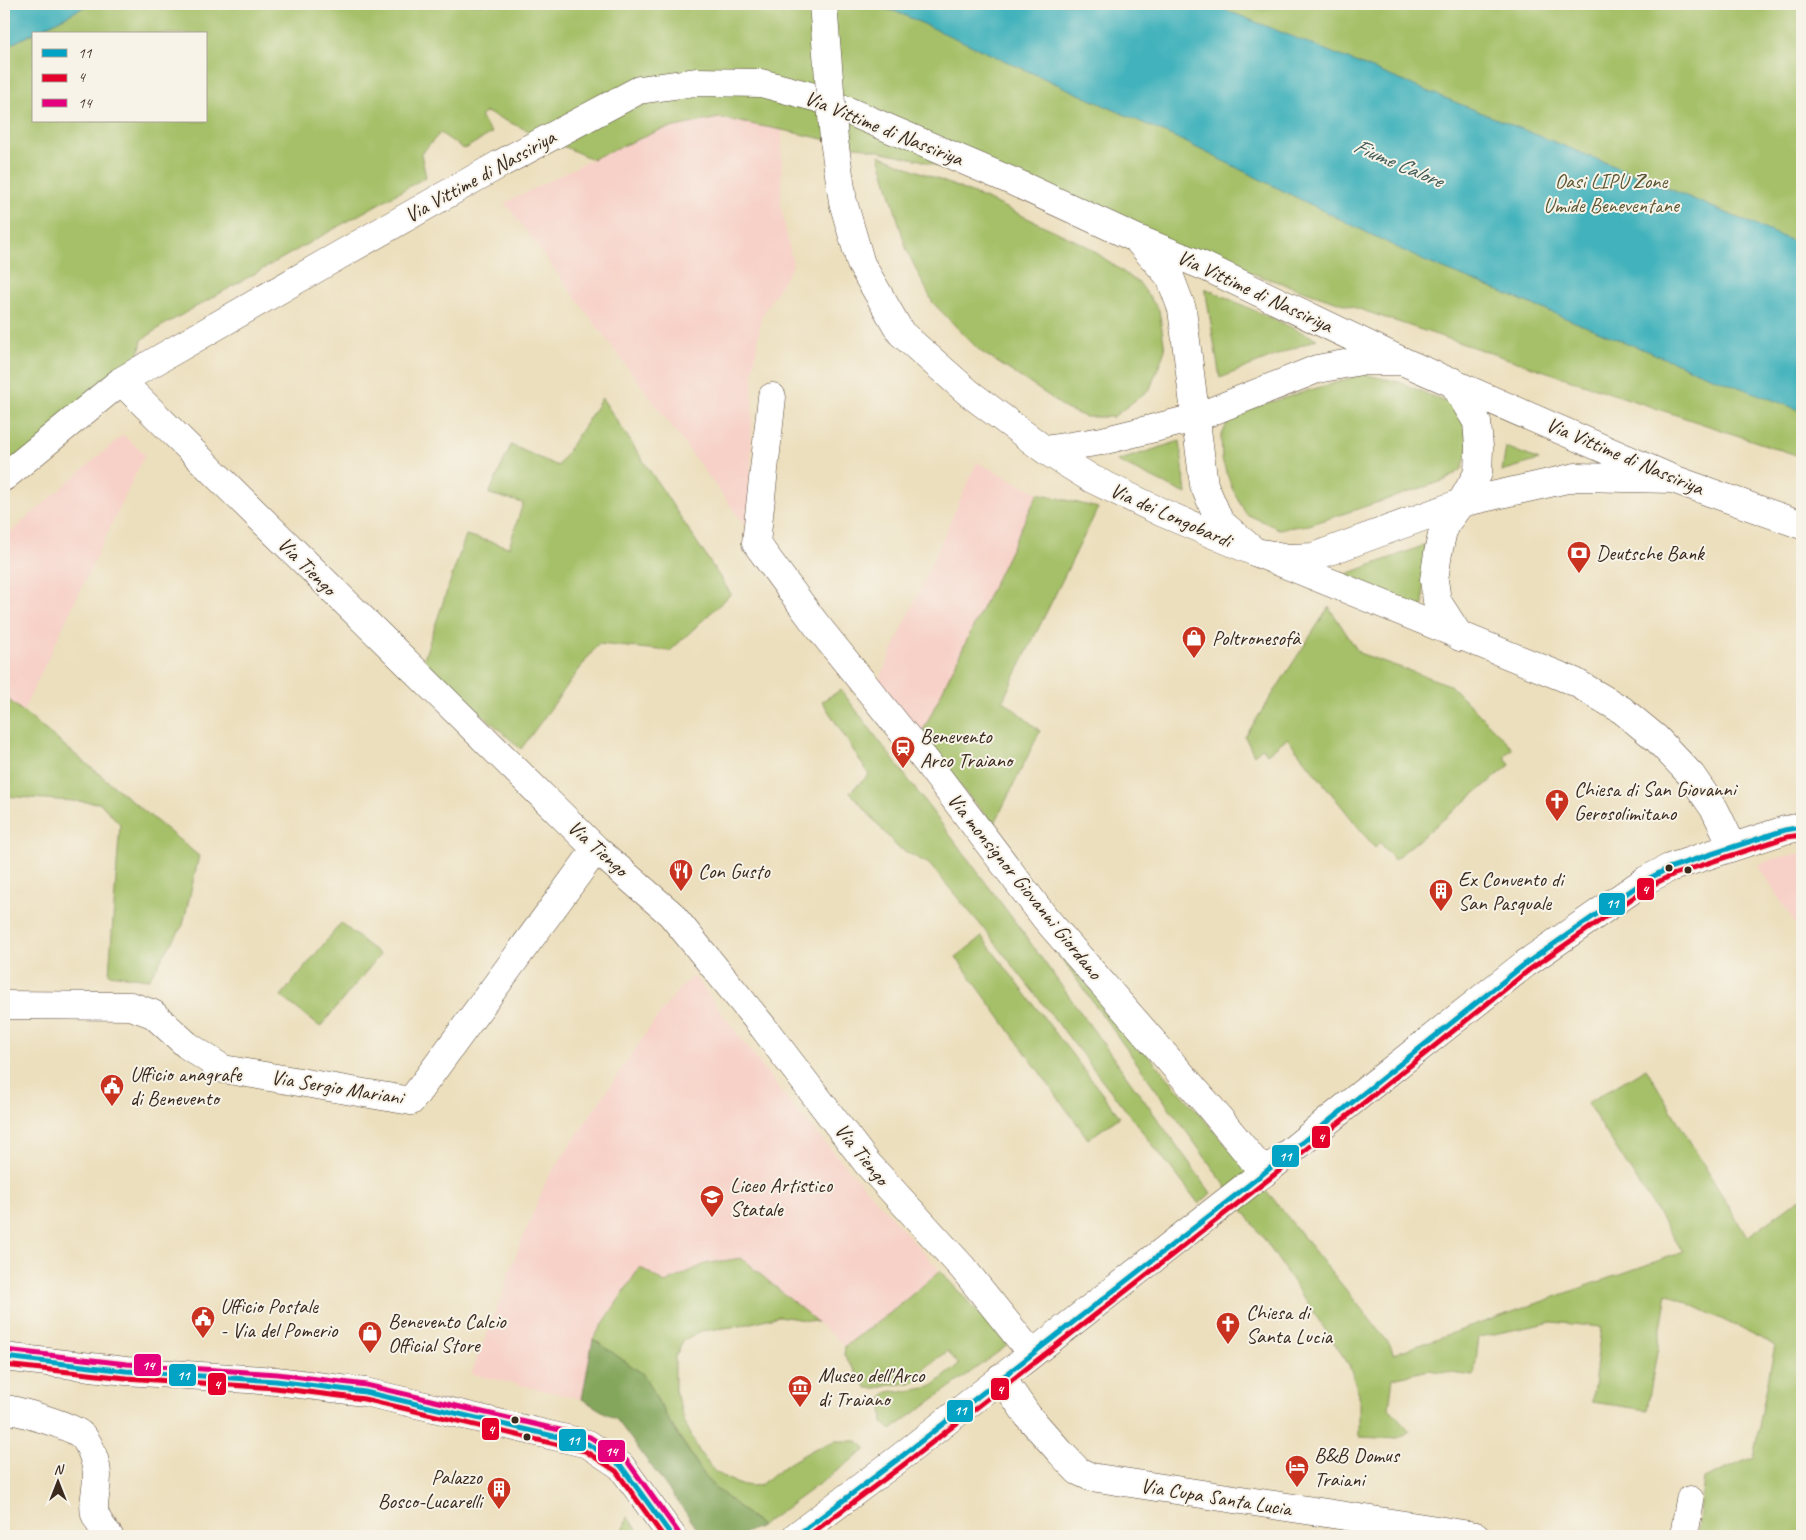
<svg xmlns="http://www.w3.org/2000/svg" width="1806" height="1540" font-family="Caveat,sans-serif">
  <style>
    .built { fill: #f7d1c8 }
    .green { fill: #a5c067; stroke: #707542; fill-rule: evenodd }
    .forest { fill: #84a65c; stroke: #60683d }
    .water { fill: #43b2bc; stroke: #3f6e6d }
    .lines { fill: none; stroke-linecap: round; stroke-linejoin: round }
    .minor-casing { stroke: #564536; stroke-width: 29 }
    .secondary-casing { stroke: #564536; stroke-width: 29 }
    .minor { stroke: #fff; stroke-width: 28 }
    .secondary { stroke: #fff; stroke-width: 28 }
    .secondary-bridge-casing { stroke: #564536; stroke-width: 29; stroke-linecap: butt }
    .secondary-bridge { stroke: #fff; stroke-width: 28 }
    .bus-1-casing { stroke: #f7f3e8; stroke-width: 9 }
    .bus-2-casing { stroke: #f7f3e8; stroke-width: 9 }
    .bus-3-casing { stroke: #f7f3e8; stroke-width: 9 }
    .bus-1 { stroke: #03a3c5; stroke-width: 5 }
    .bus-2 { stroke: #e4002b; stroke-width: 5 }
    .bus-3 { stroke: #e5007d; stroke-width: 5 }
    .bus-dot { fill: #3b2a1e; stroke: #f7f3e8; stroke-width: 2 }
    .labels { text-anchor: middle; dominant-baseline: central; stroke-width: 4; stroke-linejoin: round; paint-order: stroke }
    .street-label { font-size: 21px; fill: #3b2a1e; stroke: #f7f3e8 }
    .park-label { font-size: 21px; fill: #5b5734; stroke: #f7f3e8 }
    .poi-label { font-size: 21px; fill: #3b2a1e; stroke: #f7f3e8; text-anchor: start }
    .water-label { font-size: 22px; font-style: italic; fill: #3e5a55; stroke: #f7f3e8 }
    .line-badge { stroke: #f7f3e8; stroke-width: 2 }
    .badge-label { font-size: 14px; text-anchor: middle; font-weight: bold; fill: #fff }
  </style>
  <rect width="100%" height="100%" fill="#f7f3e8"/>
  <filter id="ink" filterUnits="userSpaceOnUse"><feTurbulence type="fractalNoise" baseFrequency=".02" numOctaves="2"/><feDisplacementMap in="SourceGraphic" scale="10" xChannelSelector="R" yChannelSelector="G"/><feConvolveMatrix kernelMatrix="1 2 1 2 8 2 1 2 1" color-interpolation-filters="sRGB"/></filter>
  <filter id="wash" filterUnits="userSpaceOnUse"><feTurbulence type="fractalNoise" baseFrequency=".0096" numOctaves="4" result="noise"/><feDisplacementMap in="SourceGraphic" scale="20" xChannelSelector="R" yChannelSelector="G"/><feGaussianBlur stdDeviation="1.12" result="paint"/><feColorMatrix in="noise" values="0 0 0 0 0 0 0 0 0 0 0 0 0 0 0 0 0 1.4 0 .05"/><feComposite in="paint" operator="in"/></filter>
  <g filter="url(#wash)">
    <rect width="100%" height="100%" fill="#ecdfbd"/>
    <path class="built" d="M719 118 782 130 781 207 793 265 761 317 753 375 750 532 505 203 592 159 660 130Z
      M123 435 145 454 23 711 4 696V538Z
      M977 462 1038 493 919 739 877 685Z
      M1802 853V934L1758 866 1772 859Z
      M694 976 792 1106 940 1271 890 1313 845 1346 741 1258 705 1264 665 1283 593 1339 582 1399 471 1374 506 1285 508 1275 547 1179 646 1033 678 990Z"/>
    <path class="green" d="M4 4H1802V457L1254 274 920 160 782 130 719 118 660 130 592 159 486 112 480 117 492 133 464 149 440 133 421 154 426 177 162 326 142 340 134 379 4 484ZM34 34H206V121H34Z
      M879 155 991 201 1087 246 1140 284 1159 310 1165 350 1150 389 1113 417H1086L1066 409 1049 396 980 351 933 303 907 251Z
      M1205 288 1317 339 1220 378Z
      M1363 374 1399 382 1460 408 1469 447 1462 469 1446 480 1309 525 1279 529 1246 514 1232 488 1222 460 1221 437 1229 419 1261 405Z
      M602 398 731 594 670 651 598 644 521 749 423 661 466 535 509 547 523 503 489 494 511 445 558 466Z
      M1180 441 1186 494 1117 461Z
      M1506 447 1539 460 1502 471Z
      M1038 493 1098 508 1003 700 1040 731 994 825 919 739Z
      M1425 545 1423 609 1344 575Z
      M1329 607 1359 653 1450 685 1513 748 1504 756 1510 765 1394 860 1380 842 1375 848 1287 738 1267 754 1262 748 1254 755 1245 737Z
      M841 690 1019 927 1211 1193 1199 1204 985 930 929 864 897 847 850 792 869 775 822 701Z
      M4 696 199 856 183 925 149 979 109 974 120 824 100 803 4 796Z
      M341 923 380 955 320 1027 281 996Z
      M982 937 1120 1117 1088 1139 956 957Z
      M1048 940 1276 1202C1313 1251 1353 1297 1391 1346L1393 1354 1683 1252 1587 1103 1646 1068 1747 1237 1802 1197V1536H1697L1704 1479 1753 1457 1775 1345 1667 1293 1647 1410 1592 1402 1601 1327 1552 1322 1479 1337 1474 1376 1428 1370 1393 1378 1389 1408 1410 1431 1398 1439 1359 1437V1394L1349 1365 1264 1239Z
      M741 1258 817 1322 779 1316 740 1326 701 1331 684 1340 675 1357V1390L685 1423 700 1453 715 1472 738 1484 752 1486 760 1485 788 1464 812 1450 835 1441H858L867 1449 761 1526 709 1482 670 1422 643 1374 593 1339 640 1267 665 1283 705 1264Z
      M940 1271 1008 1345 891 1430 883 1423 882 1406 883 1396 886 1393 892 1391 901 1392 931 1387 959 1365 948 1351 920 1372 919 1380C909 1384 902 1384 891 1385 882 1387 877 1389 867 1388L844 1355 845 1346 890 1313Z
      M627 1517 643 1536H622Z"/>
    <path class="forest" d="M593 1339 643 1374 670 1423 709 1482 761 1526 738 1536H702L684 1510 617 1420 582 1399Z"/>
    <path class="water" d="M4 4H90L4 48Z
      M866 4H1211L1639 176 1802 245V411L1704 374 1424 261 1183 141 897 12Z"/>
  </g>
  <g filter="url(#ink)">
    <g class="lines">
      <defs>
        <path id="minor" d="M1139 242 1170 277 1182 309 1204 485 1220 522 1255 552 1575 682 1622 710 1656 738 1691 775 1715 810 1733 847
          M121 381 596 849 671 914 763 1027 867 1163 962 1267 1032 1354
          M1452 381 1477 422 1479 447 1478 473 1461 503 1444 526 1438 553 1434 580 1437 601 1460 637
          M772 397 756 543 815 623 926 761 1046 919 1209 1106 1264 1173
          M4 477 121 381 324 264 500 164 639 90 696 82 761 83 818 98 1014 182 1135 238 1206 267 1402 361
          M4 1005 131 1006 153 1014 187 1045 223 1069 411 1101 596 849
          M4 1357 126 1371 276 1381 365 1392 588 1444 621 1466 672 1536
          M1001 1377 1028 1416 1060 1452 1078 1471 1091 1477 1476 1536
          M4 1409C20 1411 68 1425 80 1434 90 1441 97 1465 97 1476 96 1508 86 1508 109 1536
          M796 1536 897 1460 1250 1183 1264 1173 1360 1095 1525 964 1646 880 1669 868 1785 830 1802 827
          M1684 1536 1690 1500"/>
        <path id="secondary" d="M834 140 843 202 861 264 901 333 969 393 1045 450 1092 479 1163 513 1255 552 1289 558 1313 557 1461 503 1576 477 1673 479
          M1045 450 1102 441 1195 418 1317 369 1361 361H1402L1673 479 1802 525"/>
      </defs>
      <use href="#minor" class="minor-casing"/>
      <use href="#secondary" class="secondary-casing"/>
      <use href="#minor" class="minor"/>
      <use href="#secondary" class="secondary"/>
      <defs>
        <path id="secondary-bridge" d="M823 4 834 140"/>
      </defs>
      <use href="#secondary-bridge" class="secondary-bridge-casing"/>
      <use href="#secondary-bridge" class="secondary-bridge"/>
      <defs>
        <path id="bus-1" d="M4 1357 126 1371 276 1381 365 1392 588 1444 621 1466 672 1536
          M796 1536 897 1460 1264 1173 1525 964 1646 880 1669 868 1785 830 1802 827"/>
        <path id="bus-2" d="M4 1365 126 1378 275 1388 364 1399 585 1451 616 1471 663 1536
          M808 1536 902 1466 1269 1179 1529 970 1650 886 1672 875 1787 837 1802 835"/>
        <path id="bus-3" d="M5 1350 127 1364 277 1374 366 1385 590 1437 627 1461 678 1532"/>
      </defs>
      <use href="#bus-1" class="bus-1-casing"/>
      <use href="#bus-2" class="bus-2-casing"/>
      <use href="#bus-3" class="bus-3-casing"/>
      <use href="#bus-1" class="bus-1"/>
      <use href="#bus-2" class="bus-2"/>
      <use href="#bus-3" class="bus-3"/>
    </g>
  </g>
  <defs>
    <symbol id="bank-pin" viewBox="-11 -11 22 30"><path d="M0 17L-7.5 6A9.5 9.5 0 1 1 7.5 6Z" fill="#c8321e" stroke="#f7f3e8"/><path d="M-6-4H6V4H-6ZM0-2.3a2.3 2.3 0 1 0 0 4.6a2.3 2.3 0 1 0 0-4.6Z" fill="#fff"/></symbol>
    <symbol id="shop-pin" viewBox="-11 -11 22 30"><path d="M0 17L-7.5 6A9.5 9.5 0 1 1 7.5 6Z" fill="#c8321e" stroke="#f7f3e8"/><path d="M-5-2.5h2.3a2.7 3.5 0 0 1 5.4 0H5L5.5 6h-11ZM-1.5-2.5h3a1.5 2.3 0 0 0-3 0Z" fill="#fff"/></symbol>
    <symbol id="station-pin" viewBox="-11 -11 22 30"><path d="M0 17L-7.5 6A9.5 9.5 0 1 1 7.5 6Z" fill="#c8321e" stroke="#f7f3e8"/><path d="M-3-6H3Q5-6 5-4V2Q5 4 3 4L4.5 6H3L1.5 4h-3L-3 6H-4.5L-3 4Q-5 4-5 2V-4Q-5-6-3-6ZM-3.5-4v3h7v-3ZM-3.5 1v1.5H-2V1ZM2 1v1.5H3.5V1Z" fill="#fff"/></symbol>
    <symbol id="church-pin" viewBox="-11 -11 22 30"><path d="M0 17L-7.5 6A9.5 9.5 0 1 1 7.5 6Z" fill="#c8321e" stroke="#f7f3e8"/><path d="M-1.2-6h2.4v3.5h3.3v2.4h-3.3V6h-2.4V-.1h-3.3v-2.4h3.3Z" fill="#fff"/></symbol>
    <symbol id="restaurant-pin" viewBox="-11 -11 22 30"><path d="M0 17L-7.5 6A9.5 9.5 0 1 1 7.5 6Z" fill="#c8321e" stroke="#f7f3e8"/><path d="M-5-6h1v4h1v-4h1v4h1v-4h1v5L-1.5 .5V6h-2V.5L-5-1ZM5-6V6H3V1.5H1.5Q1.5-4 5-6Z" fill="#fff"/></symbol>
    <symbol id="building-pin" viewBox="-11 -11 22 30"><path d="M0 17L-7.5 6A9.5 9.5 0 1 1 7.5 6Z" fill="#c8321e" stroke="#f7f3e8"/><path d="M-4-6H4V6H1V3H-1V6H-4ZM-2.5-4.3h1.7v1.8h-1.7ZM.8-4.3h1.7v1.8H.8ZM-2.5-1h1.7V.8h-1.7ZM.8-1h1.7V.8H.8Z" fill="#fff"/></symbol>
    <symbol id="civic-pin" viewBox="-11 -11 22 30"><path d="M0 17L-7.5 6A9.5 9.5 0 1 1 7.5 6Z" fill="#c8321e" stroke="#f7f3e8"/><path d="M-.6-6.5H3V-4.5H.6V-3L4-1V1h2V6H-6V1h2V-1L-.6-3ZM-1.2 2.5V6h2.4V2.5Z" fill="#fff"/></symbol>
    <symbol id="school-pin" viewBox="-11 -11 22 30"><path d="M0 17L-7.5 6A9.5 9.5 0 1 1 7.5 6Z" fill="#c8321e" stroke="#f7f3e8"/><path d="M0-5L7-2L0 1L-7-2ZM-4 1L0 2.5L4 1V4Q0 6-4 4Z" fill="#fff"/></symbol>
    <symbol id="museum-pin" viewBox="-11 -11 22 30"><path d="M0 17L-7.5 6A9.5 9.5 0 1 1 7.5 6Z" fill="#c8321e" stroke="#f7f3e8"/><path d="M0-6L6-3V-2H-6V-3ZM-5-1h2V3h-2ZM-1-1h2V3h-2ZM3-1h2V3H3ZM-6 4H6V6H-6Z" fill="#fff"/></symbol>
    <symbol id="hotel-pin" viewBox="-11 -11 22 30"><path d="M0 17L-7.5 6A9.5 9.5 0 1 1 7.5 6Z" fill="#c8321e" stroke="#f7f3e8"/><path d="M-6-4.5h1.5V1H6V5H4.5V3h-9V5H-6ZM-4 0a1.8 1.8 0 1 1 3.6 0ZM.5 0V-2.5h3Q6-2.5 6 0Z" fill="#fff"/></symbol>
  </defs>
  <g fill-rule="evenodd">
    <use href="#bank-pin" x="1565" y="539" width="28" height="38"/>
    <use href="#shop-pin" x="1180" y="624" width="28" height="38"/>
    <use href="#station-pin" x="889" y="734" width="28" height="38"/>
    <use href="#church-pin" x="1543" y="787" width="28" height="38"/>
    <use href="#restaurant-pin" x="667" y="857" width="28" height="38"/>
    <use href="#building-pin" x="1427" y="877" width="28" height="38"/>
    <use href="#civic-pin" x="98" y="1072" width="28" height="38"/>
    <use href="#school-pin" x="698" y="1183" width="28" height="38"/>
    <use href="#civic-pin" x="189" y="1304" width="28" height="38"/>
    <use href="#church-pin" x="1214" y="1310" width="28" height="38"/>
    <use href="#shop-pin" x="356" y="1319" width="28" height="38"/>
    <use href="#museum-pin" x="786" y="1373" width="28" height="38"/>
    <use href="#hotel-pin" x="1283" y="1453" width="28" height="38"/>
    <use href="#building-pin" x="485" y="1475" width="28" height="38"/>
  </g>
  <g class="bus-dot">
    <circle cx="1669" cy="868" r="4.5"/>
    <circle cx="1688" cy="870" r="4.5"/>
    <circle cx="515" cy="1420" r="4.5"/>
    <circle cx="527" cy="1437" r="4.5"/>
  </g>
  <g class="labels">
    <g class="street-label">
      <text transform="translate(884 128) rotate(22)">Via Vittime di Nassiriya</text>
      <text transform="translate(480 176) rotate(-29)">Via Vittime di Nassiriya</text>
      <text transform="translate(1255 291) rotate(25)">Via Vittime di Nassiriya</text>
      <text transform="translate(1625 456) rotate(23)">Via Vittime di Nassiriya</text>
      <text transform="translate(1171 515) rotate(24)">Via dei Longobardi</text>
      <text transform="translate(307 566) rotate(45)">Via Tiengo</text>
      <text transform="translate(598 848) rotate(42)">Via Tiengo</text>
      <text transform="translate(1025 886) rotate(51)">Via monsignor Giovanni Giordano</text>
      <text transform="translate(337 1087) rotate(9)">Via Sergio Mariani</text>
      <text transform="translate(862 1154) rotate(51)">Via Tiengo</text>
      <text transform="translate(1216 1497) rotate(9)">Via Cupa Santa Lucia</text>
    </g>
    <g class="park-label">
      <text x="1611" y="181">Oasi LIPU Zone<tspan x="1611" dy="24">Umide Beneventane</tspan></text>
    </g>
    <g class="poi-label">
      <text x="1596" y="553">Deutsche Bank</text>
      <text x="1212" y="638">Poltronesofà</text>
      <text x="920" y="736">Benevento<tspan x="920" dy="24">Arco Traiano</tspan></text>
      <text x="1574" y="789">Chiesa di San Giovanni<tspan x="1574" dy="24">Gerosolimitano</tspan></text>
      <text x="698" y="871">Con Gusto</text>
      <text x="1458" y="879">Ex Convento di<tspan x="1458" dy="24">San Pasquale</tspan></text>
      <text x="130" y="1074">Ufficio anagrafe<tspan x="130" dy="24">di Benevento</tspan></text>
      <text x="730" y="1185">Liceo Artistico<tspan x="730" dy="24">Statale</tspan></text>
      <text x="220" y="1306">Ufficio Postale<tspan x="220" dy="24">- Via del Pomerio</tspan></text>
      <text x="1246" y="1312">Chiesa di<tspan x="1246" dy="24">Santa Lucia</tspan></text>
      <text x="388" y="1321">Benevento Calcio<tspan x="388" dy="24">Official Store</tspan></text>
      <text x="818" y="1375">Museo dell'Arco<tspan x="818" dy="24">di Traiano</tspan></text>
      <text x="1314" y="1455">B&amp;B Domus<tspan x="1314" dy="24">Traiani</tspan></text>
      <text x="482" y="1477" text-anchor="end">Palazzo<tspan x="482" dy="24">Bosco-Lucarelli</tspan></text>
    </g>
    <g class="water-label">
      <text transform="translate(1398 163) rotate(23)">Fiume Calore</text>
    </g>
  </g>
  <g class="line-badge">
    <rect x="1636" y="877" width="19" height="24" rx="5" fill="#e4002b"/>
    <rect x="1598" y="892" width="28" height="24" rx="5" fill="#03a3c5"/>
    <rect x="1311" y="1125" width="20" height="24" rx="5" fill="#e4002b"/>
    <rect x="1271" y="1144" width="29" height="24" rx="5" fill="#03a3c5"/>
    <rect x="133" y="1353" width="29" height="24" rx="5" fill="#e5007d"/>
    <rect x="168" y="1363" width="29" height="24" rx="5" fill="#03a3c5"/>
    <rect x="207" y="1372" width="20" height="24" rx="5" fill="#e4002b"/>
    <rect x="990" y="1377" width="20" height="24" rx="5" fill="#e4002b"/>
    <rect x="946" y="1399" width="28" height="24" rx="5" fill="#03a3c5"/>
    <rect x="481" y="1417" width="19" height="24" rx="5" fill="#e4002b"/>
    <rect x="558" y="1428" width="29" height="24" rx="5" fill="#03a3c5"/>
    <rect x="597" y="1439" width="29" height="24" rx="5" fill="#e5007d"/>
  </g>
  <g class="badge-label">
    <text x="1645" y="894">4</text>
    <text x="1612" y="908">11</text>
    <text x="1321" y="1142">4</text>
    <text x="1285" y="1161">11</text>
    <text x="148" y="1370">14</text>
    <text x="183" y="1380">11</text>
    <text x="217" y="1389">4</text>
    <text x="1000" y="1394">4</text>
    <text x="960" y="1415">11</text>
    <text x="491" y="1434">4</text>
    <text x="573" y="1445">11</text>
    <text x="611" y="1456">14</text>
  </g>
  <rect width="1806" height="1540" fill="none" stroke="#f7f3e8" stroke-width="20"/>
  <rect x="32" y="32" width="175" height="90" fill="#f7f3e8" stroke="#aca397"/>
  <rect x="42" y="49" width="25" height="8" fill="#03a3c5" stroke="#aca397"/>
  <text x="78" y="58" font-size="15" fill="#3b2a1e">11</text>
  <rect x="42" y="74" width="25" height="8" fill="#e4002b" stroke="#aca397"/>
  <text x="78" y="82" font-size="15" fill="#3b2a1e">4</text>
  <rect x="42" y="99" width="25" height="8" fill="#e5007d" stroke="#aca397"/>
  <text x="78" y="108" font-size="15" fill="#3b2a1e">14</text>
  <g transform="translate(58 1482)" stroke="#f7f3e8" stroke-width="4" paint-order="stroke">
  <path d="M0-4L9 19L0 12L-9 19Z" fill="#3b2a1e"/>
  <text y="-8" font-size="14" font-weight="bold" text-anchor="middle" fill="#3b2a1e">N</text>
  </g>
</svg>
